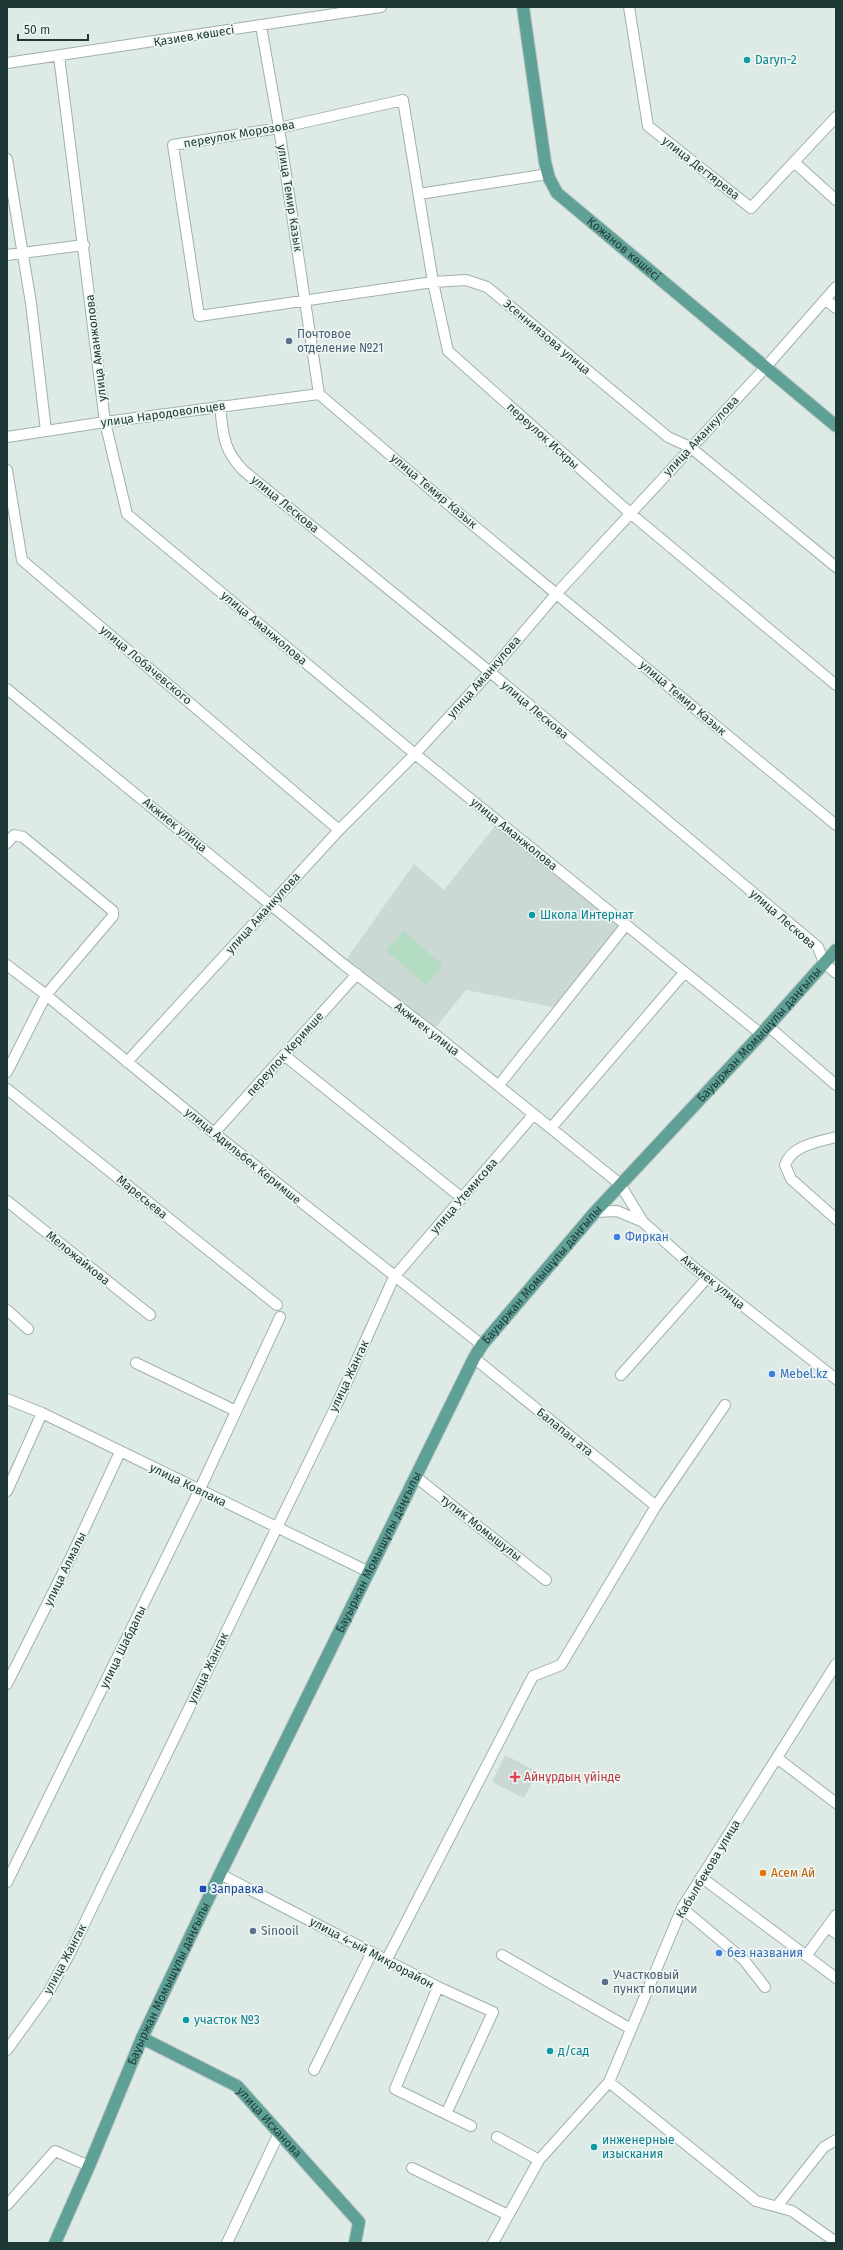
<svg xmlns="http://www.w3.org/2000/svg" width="843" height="2250" font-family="'Fira Sans',sans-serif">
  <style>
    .built { fill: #cbd9d4 }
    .green { fill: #b4dcc3 }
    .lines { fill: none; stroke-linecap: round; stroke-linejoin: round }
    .minor-casing { stroke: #a0b1ad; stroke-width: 12 }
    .major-casing { stroke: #bcc4c2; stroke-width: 14 }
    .minor { stroke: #fff; stroke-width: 10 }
    .major { stroke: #5fa197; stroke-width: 12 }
    .culture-dot { fill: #0f9aa8; stroke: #edf6f3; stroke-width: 1.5 }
    .service-dot { fill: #5c6f8a; stroke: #edf6f3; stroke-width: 1.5 }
    .shop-dot { fill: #3f7fe0; stroke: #edf6f3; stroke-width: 1.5 }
    .health-dot { fill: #e0444e; stroke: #edf6f3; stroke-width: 1.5 }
    .food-dot { fill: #e8710a; stroke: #edf6f3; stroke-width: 1.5 }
    .transit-dot { fill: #1a4fb4; stroke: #edf6f3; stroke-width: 1.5 }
    .labels { text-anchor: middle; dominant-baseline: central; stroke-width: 3.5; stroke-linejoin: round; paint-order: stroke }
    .street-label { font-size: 12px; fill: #1e3935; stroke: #edf6f3 }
    .culture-label { font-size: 12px; fill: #0d838f; stroke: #edf6f3; text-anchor: start }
    .service-label { font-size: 12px; fill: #4e5e75; stroke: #edf6f3; text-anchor: start }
    .shop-label { font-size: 12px; fill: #366cbe; stroke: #edf6f3; text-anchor: start }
    .health-label { font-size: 12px; fill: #be3a42; stroke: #edf6f3; text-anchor: start }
    .food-label { font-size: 12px; fill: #c56008; stroke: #edf6f3; text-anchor: start }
    .transit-label { font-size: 12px; fill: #164399; stroke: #edf6f3; text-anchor: start }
  </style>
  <rect width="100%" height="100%" fill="#ddeae5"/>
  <path class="built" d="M499 821 626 925 559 1008 466 990 432 1032 343 964 414 864 444 890Z
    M505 1755 538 1772 524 1798 492 1782Z"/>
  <path class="green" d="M403 931 443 965 426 985 386 951Z"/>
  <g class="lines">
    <defs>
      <path id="minor" d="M629 7 648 126 751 208 836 117
        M261 26 279 128 319 394 438 496 836 825
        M59 56 105 422 127 514 415 754 761 1034
        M7 63 381 7
        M7 159 31 303 46 431
        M794 162 836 200
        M419 194 548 174
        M7 255 84 245
        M826 300 836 308
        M220 406C223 434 223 450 244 471L490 672 818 947 824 963 836 973
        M7 437 105 422 319 394
        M7 470 22 560 339 830
        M836 567 690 447 668 437 487 287 466 280 433 282 199 316 173 145 279 128 403 100 433 282 448 351 630 513 836 685
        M7 689 343 964 432 1032 620 1184 643 1222 691 1265 836 1379
        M7 843 14 835 23 837 113 911V916L46 995 7 1072
        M7 965 46 995 214 1133 482 1345
        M768 1026 836 1085
        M284 1055 462 1198
        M127 1062 339 830 415 754 490 672 557 593 765 368 836 287
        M499 1085 626 925
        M7 1089 277 1305
        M551 1128 684 973
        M214 1133 357 974
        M836 1137C818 1142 792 1145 785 1165L791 1179 836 1219
        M7 1201 150 1315
        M595 1212 617 1211 643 1222
        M7 1310 28 1329
        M474 1358 656 1506
        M136 1363 236 1411
        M621 1375 707 1278
        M7 1399 42 1413 369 1572
        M416 1477 546 1580
        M7 1491 42 1413
        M7 1684 74 1551 120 1452
        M777 1758 836 1803
        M220 1874 438 1987 395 2089 471 2126
        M701 1877 836 1978
        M7 1882 199 1491 280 1317
        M682 1908 744 1960 765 1987
        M827 1927 836 1933
        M502 1955 631 2029
        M806 1956 836 1915
        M387 1959 533 1676 561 1665 656 1506 725 1405
        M438 1987 493 2012 446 2114
        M7 2050 48 1993 70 1953 337 1404 394 1277 534 1114
        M314 2070 372 1952
        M609 2082 756 2201 792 2211 836 2242
        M497 2137 539 2160
        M412 2168 508 2215
        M7 2205 55 2151 89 2166
        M777 2206 824 2147 836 2140
        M227 2243 279 2133
        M493 2243 539 2160 609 2082 682 1908 836 1664"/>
      <g id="major">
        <path id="s1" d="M523 7 545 162 549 178 557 193 836 426"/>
        <path id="s2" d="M142 2038 237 2086 359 2222 355 2243"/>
        <path id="s3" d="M55 2243 89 2166 142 2038 220 1874 474 1358 482 1345 595 1212 761 1034 836 950"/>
      </g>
    </defs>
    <use href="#minor" class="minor-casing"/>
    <use href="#major" class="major-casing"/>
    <use href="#minor" class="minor"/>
    <use href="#major" class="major"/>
  </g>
  <g class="culture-dot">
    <circle cx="747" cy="60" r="4"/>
    <circle cx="532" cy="915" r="4"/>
    <circle cx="186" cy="2020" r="4"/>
    <circle cx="550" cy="2051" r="4"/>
    <circle cx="594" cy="2147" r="4"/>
  </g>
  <g class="service-dot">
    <circle cx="289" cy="341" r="4"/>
    <circle cx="253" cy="1931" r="4"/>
    <circle cx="605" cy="1982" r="4"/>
  </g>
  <g class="shop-dot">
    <circle cx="617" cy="1237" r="4"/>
    <circle cx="772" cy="1374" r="4"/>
    <circle cx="719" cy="1953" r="4"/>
  </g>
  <path class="health-dot" d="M513 1771h4v4h4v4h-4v4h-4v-4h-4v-4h4z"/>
  <circle class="food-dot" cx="763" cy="1873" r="4"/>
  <rect class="transit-dot" x="199" y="1885" width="8" height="8" rx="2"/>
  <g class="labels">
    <g class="street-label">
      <text transform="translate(194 36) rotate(-9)">Қазиев көшесі</text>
      <text transform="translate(239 134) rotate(-10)">переулок Морозова</text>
      <text transform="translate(701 168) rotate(38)">улица Дегтярева</text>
      <text transform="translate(290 198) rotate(81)">улица Темир Казык</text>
      <text stroke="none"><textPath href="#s1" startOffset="277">Қожанов көшесі</textPath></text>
      <text transform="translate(547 337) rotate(40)">Эсенниязова улица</text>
      <text transform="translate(96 348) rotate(-97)">улица Аманжолова</text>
      <text transform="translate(163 414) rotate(-8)">улица Народовольцев</text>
      <text transform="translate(543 436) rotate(42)">переулок Искры</text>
      <text transform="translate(701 436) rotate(-47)">улица Аманкулова</text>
      <text transform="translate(434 491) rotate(40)">улица Темир Казык</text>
      <text transform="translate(285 504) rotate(39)">улица Лескова</text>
      <text transform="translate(264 628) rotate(40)">улица Аманжолова</text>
      <text transform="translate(146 665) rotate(40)">улица Лобачевского</text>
      <text transform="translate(484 677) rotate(-49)">улица Аманкулова</text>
      <text transform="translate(683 698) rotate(40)">улица Темир Казык</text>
      <text transform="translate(535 710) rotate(40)">улица Лескова</text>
      <text transform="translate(175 825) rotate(39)">Акжиек улица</text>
      <text transform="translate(514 834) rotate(39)">улица Аманжолова</text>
      <text transform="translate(263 913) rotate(-48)">улица Аманкулова</text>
      <text transform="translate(783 919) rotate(41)">улица Лескова</text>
      <text transform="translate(427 1029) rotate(38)">Акжиек улица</text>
      <text stroke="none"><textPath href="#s3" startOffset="1411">Бауыржан Момышұлы даңғылы</textPath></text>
      <text transform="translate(285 1054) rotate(-48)">переулок Керимше</text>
      <text transform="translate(243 1156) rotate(39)">улица Адильбек Керимше</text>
      <text transform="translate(464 1196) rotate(-49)">улица Утемисова</text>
      <text transform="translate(142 1197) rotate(39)">Маресьева</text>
      <text transform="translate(78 1258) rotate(39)">Меложайкова</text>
      <text stroke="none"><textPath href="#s3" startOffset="1087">Бауыржан Момышұлы даңғылы</textPath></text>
      <text transform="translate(713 1282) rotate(39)">Акжиек улица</text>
      <text transform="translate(349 1376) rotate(-65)">улица Жангак</text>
      <text transform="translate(565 1432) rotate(39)">Балапан ата</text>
      <text transform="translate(188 1485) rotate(26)">улица Ковпака</text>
      <text transform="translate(481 1528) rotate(38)">тупик Момышулы</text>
      <text stroke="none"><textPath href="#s3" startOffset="763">Бауыржан Момышұлы даңғылы</textPath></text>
      <text transform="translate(65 1569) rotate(-64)">улица Алмалы</text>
      <text transform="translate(123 1647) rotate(-64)">улица Шабдалы</text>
      <text transform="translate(208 1668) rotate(-64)">улица Жангак</text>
      <text transform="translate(708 1869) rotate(-59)">Кабылбекова улица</text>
      <text transform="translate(372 1953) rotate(28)">улица 4-ый Микрорайон</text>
      <text transform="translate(65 1959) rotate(-62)">улица Жангак</text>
      <text stroke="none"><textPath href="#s3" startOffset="283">Бауыржан Момышұлы даңғылы</textPath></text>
      <text stroke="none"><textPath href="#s2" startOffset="155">улица Исханова</textPath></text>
    </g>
    <g class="culture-label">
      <text x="755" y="60">Daryn-2</text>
      <text x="540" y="915">Школа Интернат</text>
      <text x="194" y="2020">участок №3</text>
      <text x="558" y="2051">д/сад</text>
      <text x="602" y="2140">инженерные<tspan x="602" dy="14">изыскания</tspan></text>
    </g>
    <g class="service-label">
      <text x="297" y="334">Почтовое<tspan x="297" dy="14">отделение №21</tspan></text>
      <text x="261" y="1931">Sinooil</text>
      <text x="613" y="1975">Участковый<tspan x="613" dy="14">пункт полиции</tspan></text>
    </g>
    <g class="shop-label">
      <text x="625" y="1237">Фиркан</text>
      <text x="780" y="1374">Mebel.kz</text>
      <text x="727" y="1953">без названия</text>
    </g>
    <g class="health-label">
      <text x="524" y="1777">Айнұрдың үйінде</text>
    </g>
    <g class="food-label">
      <text x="771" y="1873">Асем Ай</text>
    </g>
    <g class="transit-label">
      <text x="211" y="1889">Заправка</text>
    </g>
  </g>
  <rect width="843" height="2250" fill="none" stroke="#1e3935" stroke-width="16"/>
  <path d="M18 34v6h70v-6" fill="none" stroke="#1e3935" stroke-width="2"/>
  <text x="24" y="34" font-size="12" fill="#1e3935" stroke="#edf6f3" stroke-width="3" paint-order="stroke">50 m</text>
</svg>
